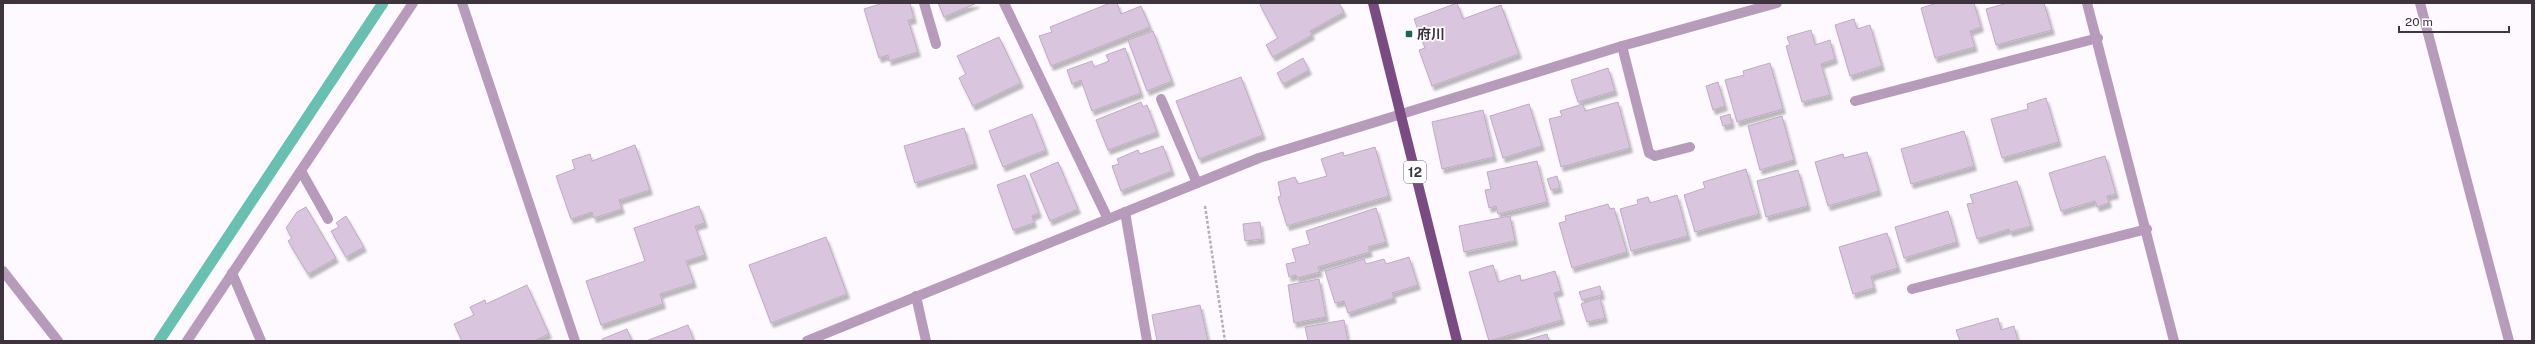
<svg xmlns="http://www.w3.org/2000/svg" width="2535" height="344" font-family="'Public Sans','Noto Sans JP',sans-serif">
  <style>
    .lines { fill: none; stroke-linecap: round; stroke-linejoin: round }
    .stream { stroke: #68c0b0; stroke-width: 11 }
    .building { fill: #dac5de; stroke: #bfabc3; filter: url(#shadow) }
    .path { stroke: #b4aeb5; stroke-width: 2.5; stroke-dasharray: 3 2; stroke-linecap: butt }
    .service { stroke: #b69bbb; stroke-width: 10 }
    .minor { stroke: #b69bbb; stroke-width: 10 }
    .primary { stroke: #7a4b83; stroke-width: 10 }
    .poi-dot { fill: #1d6457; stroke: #fff; stroke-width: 1.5 }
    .labels { text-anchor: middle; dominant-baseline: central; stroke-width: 3.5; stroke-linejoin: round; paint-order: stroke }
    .shield { fill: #fff; stroke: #777178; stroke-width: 1 }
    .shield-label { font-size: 13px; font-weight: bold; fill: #3d343e }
    .poi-label { font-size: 14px; font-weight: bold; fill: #3d343e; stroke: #fff; text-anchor: start }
  </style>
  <defs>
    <filter id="shadow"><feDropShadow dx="2.5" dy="4.5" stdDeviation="1" flood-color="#0004"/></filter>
  </defs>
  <rect width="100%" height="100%" fill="#fdf9fe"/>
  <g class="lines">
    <path class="stream" d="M159 341 383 3"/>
  </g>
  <path class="building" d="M883 3H910L914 19 908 20 918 52 889 61 888 55 879 58 864 9Z
    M938 3H977L944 17Z
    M1110 3H1117L1121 14 1141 6 1150 27 1051 66 1039 36 1052 32 1050 27Z
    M1264 3H1339L1344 12 1310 31 1312 35 1273 57 1266 45 1278 38 1260 5Z
    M1457 3 1463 19 1501 5 1519 54 1432 86 1419 50 1425 48 1414 19Z
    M1937 3H1974L1981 27 1970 31 1975 47 1935 58 1921 8Z
    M2008 3H2044L2052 30 1996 45 1986 9Z
    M1854 19 1857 29 1870 25 1882 66 1850 76 1835 25Z
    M1811 30 1815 45 1830 40 1835 59 1821 64 1830 95 1802 102 1786 46 1790 45 1787 37Z
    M1153 31 1172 81 1147 91 1128 40Z
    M999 37 1021 83 973 106 959 78 966 74 957 56Z
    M1125 48 1141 93 1092 111 1081 80 1072 84 1067 70 1092 61 1094 67 1109 61 1106 55Z
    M1303 58 1309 70 1283 84 1277 73Z
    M1770 63 1783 109 1737 122 1725 80 1744 75 1743 71Z
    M1608 68 1615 91 1578 102 1571 80Z
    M1241 77 1263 135 1199 159 1176 101Z
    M1718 82 1725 106 1713 110 1706 86Z
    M2046 98 2059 142 2002 158 1991 119 2028 109 2027 104Z
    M1141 102 1143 107 1147 105 1157 132 1108 150 1096 120Z
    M1618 102 1630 148 1561 167 1549 119 1562 116 1560 111 1583 104 1585 111Z
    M1529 104 1542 146 1503 158 1490 116Z
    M1483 110 1494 157 1442 169 1432 122Z
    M1032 114 1046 150 1003 167 989 131Z
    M1730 114 1732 124 1723 126 1720 117Z
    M1782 116 1794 160 1760 170 1748 126Z
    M964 128 975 164 915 183 904 146Z
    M1964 131 1974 166 1911 184 1901 149Z
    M635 145 650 190 619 200 622 209 594 218 592 212 571 219 556 176 575 169 572 160 590 154 592 161Z
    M1163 146 1172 171 1121 191 1112 166 1119 164 1117 159 1138 150 1140 154Z
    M1375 147 1389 196 1287 226 1278 197 1281 196 1278 182 1295 177 1298 184 1327 176 1321 159 1343 152 1344 156Z
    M1867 152 1879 191 1828 206 1815 162 1843 154 1844 158Z
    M2105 156 2116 194 2107 196 2109 203 2097 207 2095 201 2061 211 2049 173Z
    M1537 161 1547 202 1498 214 1496 206 1489 208 1485 190 1491 189 1487 172Z
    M1058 162 1078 209 1050 221 1030 174Z
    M1746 169 1759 214 1695 232 1684 195 1705 188 1703 182Z
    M1798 170 1808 206 1766 217 1757 181Z
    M1025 175 1039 213 1032 216 1034 223 1013 230 997 185Z
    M1557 176 1560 188 1551 190 1547 179Z
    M2017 181 2031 226 2010 232 2009 229 1977 239 1967 204 1973 203 1970 195Z
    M1677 195 1688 236 1631 251 1620 209 1638 204 1637 200 1648 197 1650 203Z
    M1608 204 1610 209 1614 208 1627 252 1572 268 1559 223 1566 221 1565 216Z
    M699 206 705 223 695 226 705 255 686 261 694 283 660 294 663 304 601 325 586 281 645 261 634 228Z
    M306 207 336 258 308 274 288 241 292 238 286 228 297 212Z
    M1376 208 1386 242 1368 247 1370 252 1318 267 1320 272 1297 278 1296 275 1289 277 1286 264 1296 262 1292 249 1310 244 1306 231Z
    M1948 211 1957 242 1904 258 1895 227Z
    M346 216 364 247 346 257 331 231 339 227 336 223Z
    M1510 216 1515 241 1464 252 1459 226Z
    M1260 222 1262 239 1245 241 1243 224Z
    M1887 233 1898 268 1871 276 1874 288 1853 294 1839 247Z
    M826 237 847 294 771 323 749 265Z
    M1409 257 1418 285 1392 293 1394 298 1348 313 1344 301 1335 303 1325 271 1364 259 1366 264 1384 259 1386 264Z
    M1493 265 1498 282 1520 275 1521 281 1555 271 1561 291 1554 293 1562 320 1489 341 1469 272Z
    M1319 279 1326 317 1294 323 1288 285Z
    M527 285 549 334 534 341H462L454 324 474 315 470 307 485 300 486 304Z
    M1600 286 1602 295 1582 300 1579 292Z
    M1600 298 1605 318 1587 322 1581 304Z
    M1200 305 1208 341H1157L1152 315Z
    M1998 318 2001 330 2014 326 2018 341H1960L1956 330Z
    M1344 320 1348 341H1308L1305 327Z
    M688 325 694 341H646Z
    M627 329 632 341H603L602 339Z
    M1547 334 1549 341H1523Z"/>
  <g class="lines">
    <path class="path" d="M1205 206 1225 341"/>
    <path class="service" d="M924 3 936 44
      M2420 3 2509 341
      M1622 46 1649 153 1655 156 1690 147
      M1161 99 1197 183
      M1855 101 2098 38
      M301 171 328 219
      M1125 212 1147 341
      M232 273 261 341
      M1912 289 2147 229
      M916 296 926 341"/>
    <path class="minor" d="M462 3 575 341
      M1004 3 1108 219
      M2087 3 2174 341
      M3 271 58 341
      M187 341 413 3
      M807 341 1259 158 1622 46 1777 3"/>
    <path class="primary" d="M1373 3 1457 341"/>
  </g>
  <rect class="poi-dot" x="1405" y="30" width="8" height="8" rx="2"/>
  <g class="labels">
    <rect class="shield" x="1404" y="161" width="22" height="22" rx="3"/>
    <g class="shield-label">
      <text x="1415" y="172">12</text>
    </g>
    <g class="poi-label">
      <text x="1417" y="34">府川</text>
    </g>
  </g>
  <rect width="2535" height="344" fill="none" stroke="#3d343e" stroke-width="8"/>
  <path d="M2399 26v6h110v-6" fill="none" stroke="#3d343e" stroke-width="2"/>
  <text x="2405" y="26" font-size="12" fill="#3d343e" stroke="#ffffff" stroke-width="3" paint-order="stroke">20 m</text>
</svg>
